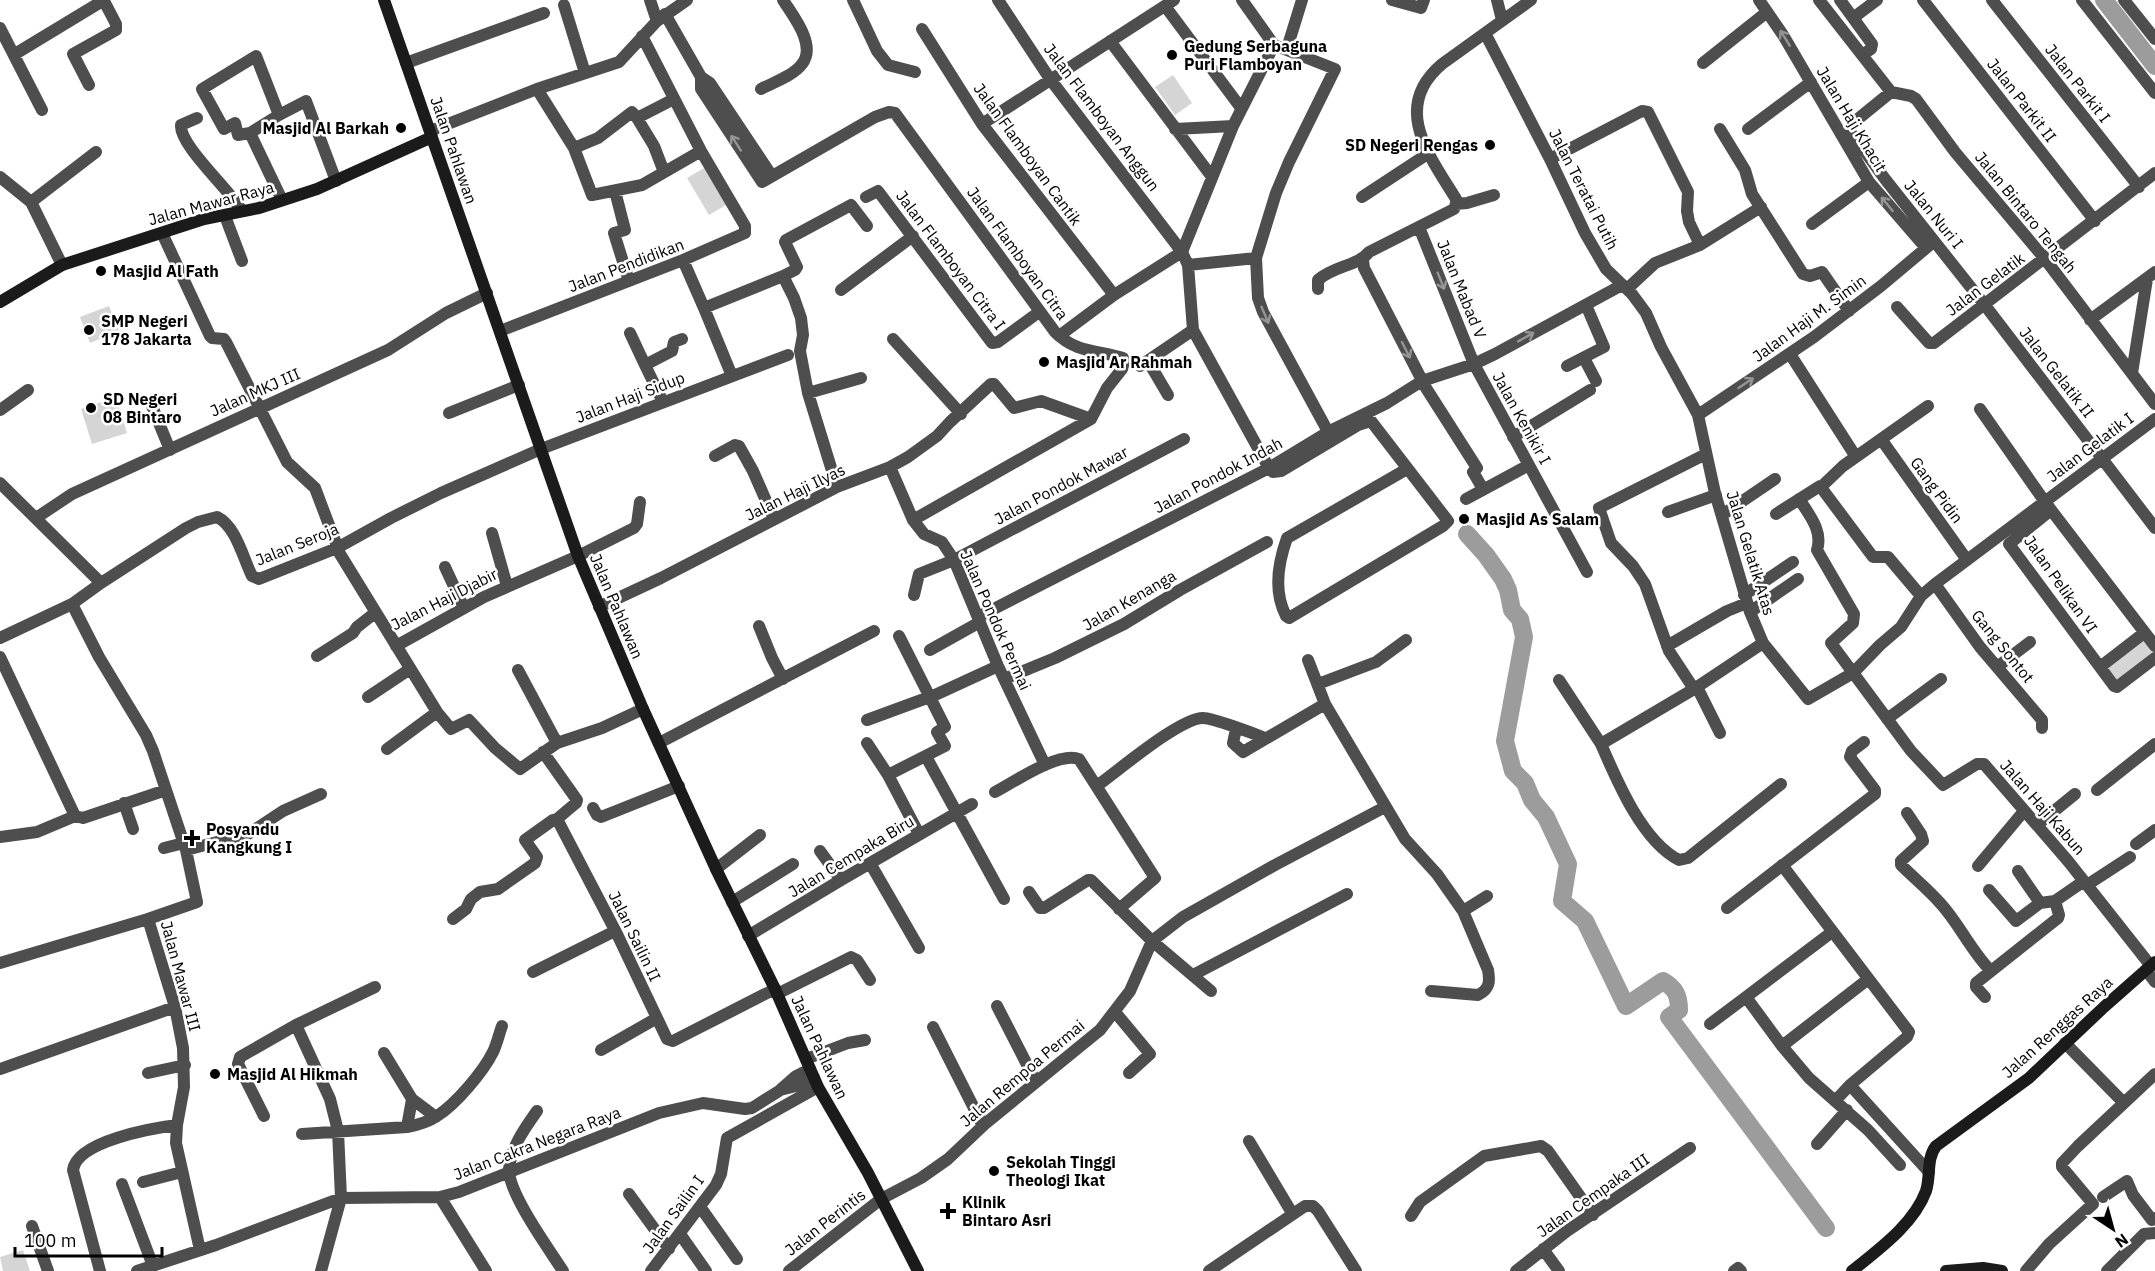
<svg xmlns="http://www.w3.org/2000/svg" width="2155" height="1271" font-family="'IBM Plex Sans',sans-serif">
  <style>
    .green { fill: #d5d5d5 }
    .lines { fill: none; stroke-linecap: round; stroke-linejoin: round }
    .river { stroke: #9c9c9c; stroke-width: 18 }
    .street { stroke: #4e4e4e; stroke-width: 12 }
    .secondary { stroke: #1b1b1b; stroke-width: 12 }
    .oneway { stroke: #959595 }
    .poi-dot { fill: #000; stroke: #fff; stroke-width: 2 }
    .labels { text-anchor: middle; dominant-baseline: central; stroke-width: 5; stroke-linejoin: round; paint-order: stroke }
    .poi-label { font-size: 16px; font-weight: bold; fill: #000; stroke: #fff; text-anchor: start }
    .street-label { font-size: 16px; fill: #000; stroke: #fff }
  </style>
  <rect width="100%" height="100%" fill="#fff"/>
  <path class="green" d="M1173 75 1192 103 1175 115 1155 87Z
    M704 168 726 205 709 215 687 178Z
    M109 306 119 331 90 343 80 317Z
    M116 397 127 433 92 444 81 409Z
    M2145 637 2155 649V654L2116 684 2104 668Z
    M23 1250 30 1271H3L0 1257Z"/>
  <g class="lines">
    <path class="river" d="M2104 0 2155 66
      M1467 534 1486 555 1503 579 1508 590 1512 610 1520 619 1524 637 1505 741 1513 771 1525 783 1532 800 1546 817 1568 864 1562 901 1585 921 1626 1006 1663 981C1675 988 1679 995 1679 1010L1669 1017 1826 1228"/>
    <path class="street" d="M650 0 657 21
      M853 0 877 51 888 65 915 72
      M998 0 1050 79 1182 252 1188 265 1193 330 1269 468
      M1242 0 1274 45
      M1392 0 1421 8 1424 0
      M1497 0 1502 20
      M1759 0 1783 35 1869 182 1926 248
      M1819 0 1891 92 1911 96 1916 99 1955 152 2045 259 2155 404
      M1840 0 1872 44 1871 49 1862 55
      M1923 0 2095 221
      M1992 0 2139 187
      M2082 0 2155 93
      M2124 0 2155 39
      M564 5 585 73
      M1165 6 1241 108
      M665 14 701 77V89L762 182 875 117 889 112 895 113 1055 332C1076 353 1096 350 1123 358L1124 362 1122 369 1107 388 1091 419 913 520
      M1853 18 1877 0
      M0 28 42 110
      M922 29 982 124 1114 295
      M1485 33 1550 159 1585 233 1606 269 1632 294 1646 313 1661 347 1698 415 1715 493 1750 612 1763 643 1808 699 1853 673 1880 645 1901 627 1921 596 1935 584 2155 419
      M1110 41 1212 177
      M1289 42 1302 0
      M1274 45 1335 69 1289 162 1276 193 1256 258 1258 298 1263 312 1332 439
      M15 54 104 0
      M406 63 544 13
      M1703 63 1767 12
      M701 77 710 83 772 176
      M89 85 73 54 116 30V24L104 1
      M537 89 574 148 592 195 642 185 701 151
      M761 89C774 82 793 76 802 64 817 45 793 16 783 0
      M1891 92 1853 123 1850 131 1885 179 1984 304 2155 528
      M279 115 306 101 336 181
      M197 118 181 125C179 145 230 190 242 211
      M637 118 654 146 664 172
      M982 124 1174 0
      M1175 129 1233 126
      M1720 129 1745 170 1752 194 1803 274 1810 276 1822 272 1849 311
      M1748 129 1811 82
      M430 131 537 89 619 62 657 21 687 0
      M250 133 279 115 256 56 202 89 224 129 235 123 238 135 250 133 282 200
      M574 148 598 138 632 112 637 118 674 99
      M1550 159 1642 111 1648 112 1688 192 1687 211 1689 222 1700 245
      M0 177 31 202 62 265
      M615 191 625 230 614 233 629 281
      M866 197 878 191 992 343 998 342 1039 312
      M1362 197 1429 153
      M31 202 96 152
      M1456 204V199C1429 155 1391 107 1442 64L1531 0
      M225 216 242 261
      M1812 224 1869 182
      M1419 227 1474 364 1587 572
      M162 233 210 336 212 338 224 339 226 342 287 462 315 488 340 554 437 712 451 729 469 720 495 748 520 769 557 743 602 728 643 709
      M1182 252 1233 126 1274 45
      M683 260 704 308
      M1363 260 1364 268 1426 388 1477 468 1473 472 1483 489
      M1188 265 1256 258
      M783 276 795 270 797 267 785 242 786 240 851 205 867 226
      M1318 289V280C1333 266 1358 266 1369 252L1454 209 1456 204 1467 203 1494 195
      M1627 289 1655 263 1700 245 1761 207
      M841 290 913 236
      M1897 307 1929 343H1934L2155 173
      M2090 320 2155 272
      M500 331 683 260 745 233V226L701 151 642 36
      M630 333 645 365
      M1059 336 1114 295 1182 252
      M893 339 961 414
      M1790 354 1856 457
      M1584 358 1596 381
      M1148 361 1168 395
      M1140 366 1193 330
      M1567 366 1604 347 1586 305
      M2132 373 2147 279
      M732 376 704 308 783 276 794 298 801 318 803 335 800 351 808 393 837 487
      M808 393 861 378
      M150 401 170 450
      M663 402 645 365 672 351 674 342 682 339
      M1980 409 2045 502 2155 646
      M0 410 28 390
      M449 413 519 385
      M1698 415 1814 337 1881 286 1931 244
      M1513 437 1590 390
      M1881 439 1967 560
      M715 456 735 445 739 446 753 471 774 519
      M890 467 913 520 924 534 942 542 954 560 998 666 1045 765
      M1269 468 1273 472 1281 471 1358 425 1371 421 1448 521 1443 526 1289 618 1286 616C1273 591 1278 563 1287 538L1407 469
      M0 483 101 583 72 604 99 657 146 735 153 751 186 850 197 902 148 919 175 1007 183 1048 184 1087 177 1125 176 1143 200 1250
      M1821 487 1843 466 1928 406
      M1466 499 1529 465
      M1799 499C1810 516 1823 531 1817 550L1854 614 1853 623 1831 643 1911 751 1943 785 1977 764H1984L2068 861 2151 966
      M2051 510 2009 544 2114 686 2117 687 2155 658
      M1668 512 1716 495
      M1776 514 1820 486 1873 557H1888L1921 596
      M1722 515 1775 479
      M36 518 72 494 388 350 446 313 487 293
      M492 533 507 586
      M445 567 464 608
      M101 583 186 528 198 522 217 517C236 526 243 558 252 576L259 579 337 548 391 518 441 493 541 449 788 355
      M1935 584 1980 647 2042 720V728
      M914 595 919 574 954 560 1184 439
      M1744 595 1793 562
      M599 607 661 578 837 487 890 467 908 457 937 436 950 422 991 384H994L1014 408 1041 401 1091 419
      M1750 612 1798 579
      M978 617 1269 468 1328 432 1387 403 1422 381 1474 364 1495 354 1622 285
      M759 626 772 658 783 679
      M899 636 945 727 937 732 945 746 888 775 919 834
      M0 638 72 604
      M1763 643 1694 689 1601 744C1617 781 1642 841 1679 860L1688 858 1781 784
      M396 646 484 597 578 556 634 528 637 524 640 502
      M1667 646 1727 611 1747 603
      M930 650 980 622
      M317 656 353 633 357 627 375 613
      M0 657 75 816 83 818 166 790
      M1308 660 1325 704
      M1997 667 2030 642
      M2100 667 2144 633
      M518 670 557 743
      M1004 679 1055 658 1124 624 1180 590 1267 542
      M1559 680 1601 744
      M1318 684 1376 662 1406 640
      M1697 687 1720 733
      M1694 689 1669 651 1645 584 1633 566 1611 543 1599 508 1706 454
      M368 697 410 669
      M1887 719 1941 679
      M867 720 935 695 998 666
      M1236 729 1233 743 1243 752 1325 704 1405 839 1437 874 1463 911 1487 896
      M659 743 874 631
      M867 743 888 775
      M387 749 437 712
      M543 752 577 800 576 803 557 819 617 934 667 1039 673 1041 775 989
      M929 762 1004 899
      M1098 785C1119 770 1180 718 1203 718 1213 718 1255 734 1265 738
      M2097 790 2155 744
      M995 792C1014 782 1059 751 1079 759L1155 878 1119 909
      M124 803 133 829
      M593 808 597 815 601 817 679 786
      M1907 813 1921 834 1923 841 1901 861V865C1914 878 1929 890 1941 904 1960 925 1971 951 1991 971
      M2037 825 2075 794
      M0 837 37 832 75 816
      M2136 844 2155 830
      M164 848 184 843
      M186 850 248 834 283 811 321 794
      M820 851 841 880
      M870 863 919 948
      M1782 865 1909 1032 1907 1037 1850 1085 1835 1101
      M1978 866 2024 811
      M716 869 760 835
      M2018 871 2040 903
      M2087 885 2130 857
      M1989 890 2016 921 2040 903 2055 901
      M1029 892 1040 908H1044L1088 880H1091L1152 941 1211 991
      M732 902 793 864
      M1727 908 1875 794V790L1850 757 1852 751 1864 742
      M453 919 466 909 471 899 480 892 498 889 535 863 537 857 525 840 553 820 557 819
      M1832 932 1746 997 1782 1046 1809 1078 1868 1130 1900 1165
      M748 936 841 880 972 804
      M0 963 148 919
      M2146 970 2155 982
      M533 972 615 931
      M1193 975 1347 894
      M1431 991 1478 995C1490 989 1490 981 1488 970L1463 911
      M777 994 851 957 857 960 870 980
      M1985 997 1976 987V983L2058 918 2059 915 2055 901 2084 881
      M997 1006 1036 1082
      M1115 1012 1150 1054 1129 1073
      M1710 1024 1746 997
      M296 1025 330 1099 338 1131 341 1198 321 1271
      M933 1027 983 1126
      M2065 1043 2123 1102
      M1782 1046 1867 980
      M601 1050 657 1018
      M384 1053 412 1099 436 1117
      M806 1059 848 1043 865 1040
      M0 1069 175 1007
      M148 1073 185 1065
      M1850 1085 1929 1172
      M780 1090 800 1085 814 1078
      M537 1111C525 1128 511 1147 509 1169 508 1193 549 1249 563 1271
      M264 1116 238 1064 240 1057 296 1025 375 987
      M407 1127 412 1099
      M302 1134 407 1127C418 1125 428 1122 437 1116 456 1104 483 1072 493 1052 497 1044 499 1034 502 1026
      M1249 1141 1292 1213
      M1817 1144 1847 1110
      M143 1182 182 1172
      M122 1184 153 1266
      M629 1194 669 1249
      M440 1197 486 1271
      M2103 1197 2127 1181 2133 1195 2152 1220 2155 1218
      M701 1208 737 1259
      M1411 1216 1420 1202 1484 1156 1541 1146 1548 1151 1593 1215
      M32 1226 48 1271
      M680 1234 706 1271
      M1543 1249 1559 1271
      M100 1271 73 1170C77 1141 153 1128 177 1125
      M137 1271 216 1245 341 1198 440 1197 459 1192 659 1113 703 1103 745 1109 752 1108 779 1091 796 1076 810 1069
      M651 1271 716 1185 721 1174 727 1138 818 1087
      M789 1271 881 1199 921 1178 948 1159 986 1123 1100 1030 1130 991 1152 941 1183 917 1275 865 1385 807
      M1209 1271 1305 1206H1313L1318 1211 1356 1271
      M1516 1271 1567 1231 1690 1148
      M1734 1271 1738 1268 1741 1271
      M2026 1271 2049 1244 2093 1204 2062 1167V1163L2078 1146 2155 1074
      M2107 1271 2144 1234 2155 1233"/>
    <path class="secondary" d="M384 0 578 556 643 709 716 869 775 989 818 1087 868 1173 918 1271
      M0 302 62 265 204 219 259 208 317 189 432 137
      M1852 1271C1879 1249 1914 1224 1926 1191 1931 1176 1926 1159 1936 1146L2029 1078 2104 1007 2155 962
      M1946 1271 1983 1268 2002 1271"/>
  </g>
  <defs><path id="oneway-shaft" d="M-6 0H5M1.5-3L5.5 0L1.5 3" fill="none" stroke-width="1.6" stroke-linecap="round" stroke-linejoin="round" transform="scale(1.5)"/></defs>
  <g class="oneway">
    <use href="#oneway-shaft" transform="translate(1785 38) rotate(-122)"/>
    <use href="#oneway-shaft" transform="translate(736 143) rotate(-123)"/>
    <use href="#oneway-shaft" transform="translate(1887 204) rotate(-129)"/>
    <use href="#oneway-shaft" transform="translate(1441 281) rotate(68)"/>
    <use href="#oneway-shaft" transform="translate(1265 315) rotate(67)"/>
    <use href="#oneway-shaft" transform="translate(1526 337) rotate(-29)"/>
    <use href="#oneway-shaft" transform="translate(1406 350) rotate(63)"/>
    <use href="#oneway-shaft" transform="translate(1746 383) rotate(-34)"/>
  </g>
  <g class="poi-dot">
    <circle cx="1172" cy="55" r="6"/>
    <circle cx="401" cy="128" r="6"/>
    <circle cx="1490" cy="145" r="6"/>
    <circle cx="101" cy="271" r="6"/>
    <circle cx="89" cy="330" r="6"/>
    <circle cx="1044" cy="362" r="6"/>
    <circle cx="91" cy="408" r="6"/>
    <circle cx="1464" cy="519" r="6"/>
    <path d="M189 829h6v6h6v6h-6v6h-6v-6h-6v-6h6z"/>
    <circle cx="215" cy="1074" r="6"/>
    <circle cx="994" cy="1171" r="6"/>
    <path d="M945 1202h6v6h6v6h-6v6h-6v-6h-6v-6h6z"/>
  </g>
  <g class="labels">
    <g class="poi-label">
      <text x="1184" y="46">Gedung Serbaguna<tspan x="1184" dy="18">Puri Flamboyan</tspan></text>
      <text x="389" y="128" text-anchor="end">Masjid Al Barkah</text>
      <text x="1478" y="145" text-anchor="end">SD Negeri Rengas</text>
      <text x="113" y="271">Masjid Al Fath</text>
      <text x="101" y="321">SMP Negeri<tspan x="101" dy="18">178 Jakarta</tspan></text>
      <text x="1056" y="362">Masjid Ar Rahmah</text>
      <text x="103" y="399">SD Negeri<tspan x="103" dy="18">08 Bintaro</tspan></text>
      <text x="1476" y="519">Masjid As Salam</text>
      <text x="206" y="829">Posyandu<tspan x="206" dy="18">Kangkung I</tspan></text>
      <text x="227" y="1074">Masjid Al Hikmah</text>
      <text x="1006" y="1162">Sekolah Tinggi<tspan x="1006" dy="18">Theologi Ikat</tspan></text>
      <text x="962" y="1202">Klinik<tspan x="962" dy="18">Bintaro Asri</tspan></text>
    </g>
    <g class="street-label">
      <text transform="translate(2078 83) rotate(52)">Jalan Parkit I</text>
      <text transform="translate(2022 100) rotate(52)">Jalan Parkit II</text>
      <text transform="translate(1102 117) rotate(53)">Jalan Flamboyan Anggun</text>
      <text transform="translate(1852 119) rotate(59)">Jalan Haji Khacit</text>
      <text transform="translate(454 150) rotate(71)">Jalan Pahlawan</text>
      <text transform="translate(1028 154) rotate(54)">Jalan Flamboyan Cantik</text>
      <text transform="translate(1584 189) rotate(63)">Jalan Teratai Putih</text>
      <text transform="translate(211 203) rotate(-15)">Jalan Mawar Raya</text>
      <text transform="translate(2026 212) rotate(51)">Jalan Bintaro Tengah</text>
      <text transform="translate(1934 214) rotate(51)">Jalan Nuri I</text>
      <text transform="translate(1018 253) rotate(54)">Jalan Flamboyan Citra</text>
      <text transform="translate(951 260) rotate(53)">Jalan Flamboyan Citra I</text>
      <text transform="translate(626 265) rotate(-21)">Jalan Pendidikan</text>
      <text transform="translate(1985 284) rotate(-37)">Jalan Gelatik</text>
      <text transform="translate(1462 289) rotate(68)">Jalan Mabad V</text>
      <text transform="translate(1809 318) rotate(-36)">Jalan Haji M. Simin</text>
      <text transform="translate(2057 372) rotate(52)">Jalan Gelatik II</text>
      <text transform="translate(255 392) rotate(-24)">Jalan MKJ III</text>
      <text transform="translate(630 397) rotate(-21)">Jalan Haji Sidup</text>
      <text transform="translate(1522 418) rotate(61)">Jalan Kenikir I</text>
      <text transform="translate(2090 447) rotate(-37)">Jalan Gelatik I</text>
      <text transform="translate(1218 475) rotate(-28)">Jalan Pondok Indah</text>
      <text transform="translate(1061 485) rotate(-28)">Jalan Pondok Mawar</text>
      <text transform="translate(1937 490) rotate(54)">Gang Pidin</text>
      <text transform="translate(795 492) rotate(-26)">Jalan Haji Ilyas</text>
      <text transform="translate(297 544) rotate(-22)">Jalan Seroja</text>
      <text transform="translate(1751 553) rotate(73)">Jalan Gelatik Atas</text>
      <text transform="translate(2061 584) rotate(55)">Jalan Pelikan VI</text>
      <text transform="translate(444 599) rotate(-27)">Jalan Haji Djabir</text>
      <text transform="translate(1129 600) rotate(-30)">Jalan Kenanga</text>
      <text transform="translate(617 606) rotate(67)">Jalan Pahlawan</text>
      <text transform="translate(996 620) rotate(66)">Jalan Pondok Permai</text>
      <text transform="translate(2003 646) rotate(51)">Gang Sontot</text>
      <text transform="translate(2043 807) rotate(49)">Jalan Haji Kabun</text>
      <text transform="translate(851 856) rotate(-31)">Jalan Cempaka Biru</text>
      <text transform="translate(635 936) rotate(64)">Jalan Sailin II</text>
      <text transform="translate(181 976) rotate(75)">Jalan Mawar III</text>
      <text transform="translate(2057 1027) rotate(-42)">Jalan Renggas Raya</text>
      <text transform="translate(820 1047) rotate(65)">Jalan Pahlawan</text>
      <text transform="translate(1022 1073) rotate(-40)">Jalan Rempoa Permai</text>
      <text transform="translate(537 1143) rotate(-21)">Jalan Cakra Negara Raya</text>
      <text transform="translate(1593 1195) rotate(-35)">Jalan Cempaka III</text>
      <text transform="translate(673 1214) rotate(-54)">Jalan Sailin I</text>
      <text transform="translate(825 1222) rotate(-38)">Jalan Perintis</text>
    </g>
  </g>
  <g transform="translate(2113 1229) rotate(144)" stroke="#ffffff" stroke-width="4.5" paint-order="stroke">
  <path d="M0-4.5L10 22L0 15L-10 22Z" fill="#000000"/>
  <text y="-9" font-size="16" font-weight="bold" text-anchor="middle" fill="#000000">N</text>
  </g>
  <path d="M15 1247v9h147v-9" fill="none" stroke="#000000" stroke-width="3"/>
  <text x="24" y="1247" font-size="18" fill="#000000" stroke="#ffffff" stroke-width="4.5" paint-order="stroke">100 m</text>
</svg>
